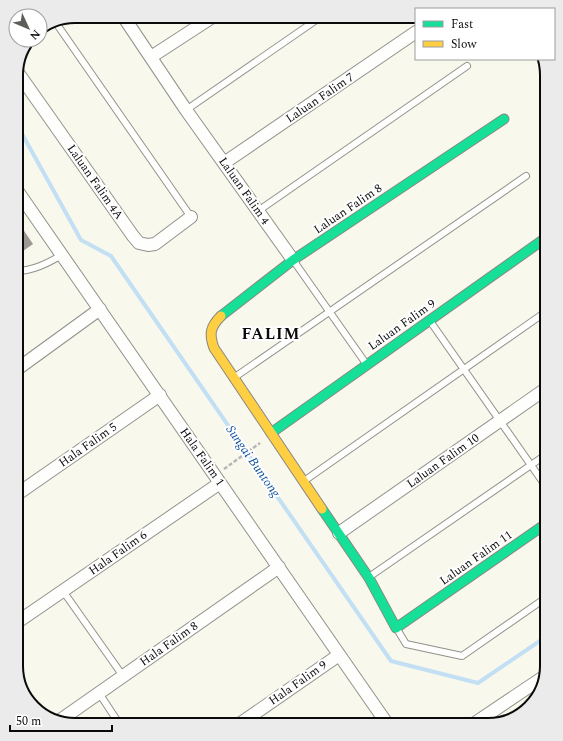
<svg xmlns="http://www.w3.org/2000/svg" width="563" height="741" font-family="Spectral,serif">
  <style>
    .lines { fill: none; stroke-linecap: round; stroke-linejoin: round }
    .stream { stroke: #c2dff4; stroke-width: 4 }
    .building { fill: #9c9993 }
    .lane-casing { stroke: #92918c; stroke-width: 8 }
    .street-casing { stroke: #92918c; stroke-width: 14 }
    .fast-casing { stroke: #888883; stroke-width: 11 }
    .slow-casing { stroke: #888883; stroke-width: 11 }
    .path { stroke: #b7b7b5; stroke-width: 2.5; stroke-dasharray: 4 2; stroke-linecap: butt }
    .lane { stroke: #fefefc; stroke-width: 6 }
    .street { stroke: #fefefc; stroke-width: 12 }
    .fast { stroke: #16e098; stroke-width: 9 }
    .slow { stroke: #ffcf43; stroke-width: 9 }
    .labels { text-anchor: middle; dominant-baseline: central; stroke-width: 4; stroke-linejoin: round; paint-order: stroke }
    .street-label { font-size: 12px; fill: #0a0a0a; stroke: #fff }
    .water-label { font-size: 13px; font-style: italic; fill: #12549d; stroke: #fff }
    .district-label { font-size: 16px; font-weight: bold; letter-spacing: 1px; fill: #0a0a0a; stroke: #fff }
    .rim { fill: none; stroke: #0a0a0a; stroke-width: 2 }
  </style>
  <rect width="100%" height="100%" fill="#f9f8ed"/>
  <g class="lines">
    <path class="stream" d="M16 123 81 240 111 256 391 661 478 683 547 636"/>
  </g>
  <path class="building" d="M16 219 33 244 16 256Z"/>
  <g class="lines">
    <defs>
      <path id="lane" d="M56 23 191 217
        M186 110 322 16
        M258 211 467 66
        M293 260 367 365
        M16 271C33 271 48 263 62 255
        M430 321 547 488
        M235 377 526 176
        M304 481 547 311
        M369 577 547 454
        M63 591 123 676
        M397 629 406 644 462 656 547 597
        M99 693 120 725"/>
      <path id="street" d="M123 16 186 110 293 260
        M151 57 214 16
        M16 70 133 236 139 243 148 245 155 244 191 217
        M224 163 416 32
        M16 189 388 725
        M16 370 100 309
        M16 495 160 395
        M339 533 547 388
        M16 623 220 483
        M59 721 279 567
        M238 725 339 655
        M472 725 545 676"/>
      <path id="fast" d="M221 316 293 260 504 119
        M271 433 547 237
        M322 509 369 578 396 628 547 523"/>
      <path id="slow" d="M221 316C210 327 209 334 214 348L322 509"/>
    </defs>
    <use href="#lane" class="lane-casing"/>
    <use href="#street" class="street-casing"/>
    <use href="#fast" class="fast-casing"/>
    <use href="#slow" class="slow-casing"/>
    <path class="path" d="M224 469 260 443"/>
    <use href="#lane" class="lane"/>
    <use href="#street" class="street"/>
    <use href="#fast" class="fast"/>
    <use href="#slow" class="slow"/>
  </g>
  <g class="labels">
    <g class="street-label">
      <text transform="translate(320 98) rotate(-34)">Laluan Falim 7</text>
      <text transform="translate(95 182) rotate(55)">Laluan Falim 4A</text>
      <text transform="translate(244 191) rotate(55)">Laluan Falim 4</text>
      <text transform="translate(348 209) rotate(-34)">Laluan Falim 8</text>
      <text transform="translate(402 325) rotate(-35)">Laluan Falim 9</text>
      <text transform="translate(88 445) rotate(-35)">Hala Falim 5</text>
      <text transform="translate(202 457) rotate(55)">Hala Falim 1</text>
      <text transform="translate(443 461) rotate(-35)">Laluan Falim 10</text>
      <text transform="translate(118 553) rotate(-35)">Hala Falim 6</text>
      <text transform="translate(476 558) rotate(-35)">Laluan Falim 11</text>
      <text transform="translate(169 644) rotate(-35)">Hala Falim 8</text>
      <text transform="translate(298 683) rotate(-35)">Hala Falim 9</text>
    </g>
    <g class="water-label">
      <text transform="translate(253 461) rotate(55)">Sungai Buntong</text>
    </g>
    <g class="district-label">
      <text x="271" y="334">FALIM</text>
    </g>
  </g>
  <path d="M0 0H563V741H0ZM75 23H488A52 52 0 0 1 540 75V666A52 52 0 0 1 488 718H75A52 52 0 0 1 23 666V75A52 52 0 0 1 75 23Z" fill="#ebebeb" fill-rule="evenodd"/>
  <path class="rim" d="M75 23H488A52 52 0 0 1 540 75V666A52 52 0 0 1 488 718H75A52 52 0 0 1 23 666V75A52 52 0 0 1 75 23Z"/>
  <rect x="415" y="8" width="140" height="52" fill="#ffffff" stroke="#9d9d9d"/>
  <rect x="423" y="21" width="20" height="6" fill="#16e098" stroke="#9d9d9d"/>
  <text x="451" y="28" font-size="12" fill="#0a0a0a">Fast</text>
  <rect x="423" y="41" width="20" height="6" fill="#ffcf43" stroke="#9d9d9d"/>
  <text x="451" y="48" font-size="12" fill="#0a0a0a">Slow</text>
  <g transform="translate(28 28) rotate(134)"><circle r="19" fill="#ffffff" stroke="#9d9d9d"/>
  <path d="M0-3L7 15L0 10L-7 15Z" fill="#5e5d59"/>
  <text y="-6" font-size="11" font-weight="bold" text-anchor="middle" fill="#0a0a0a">N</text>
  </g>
  <path d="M10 725v6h102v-6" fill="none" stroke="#0a0a0a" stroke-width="2"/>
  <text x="16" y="725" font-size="12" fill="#0a0a0a" stroke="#ffffff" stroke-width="3" paint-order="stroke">50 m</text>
</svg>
